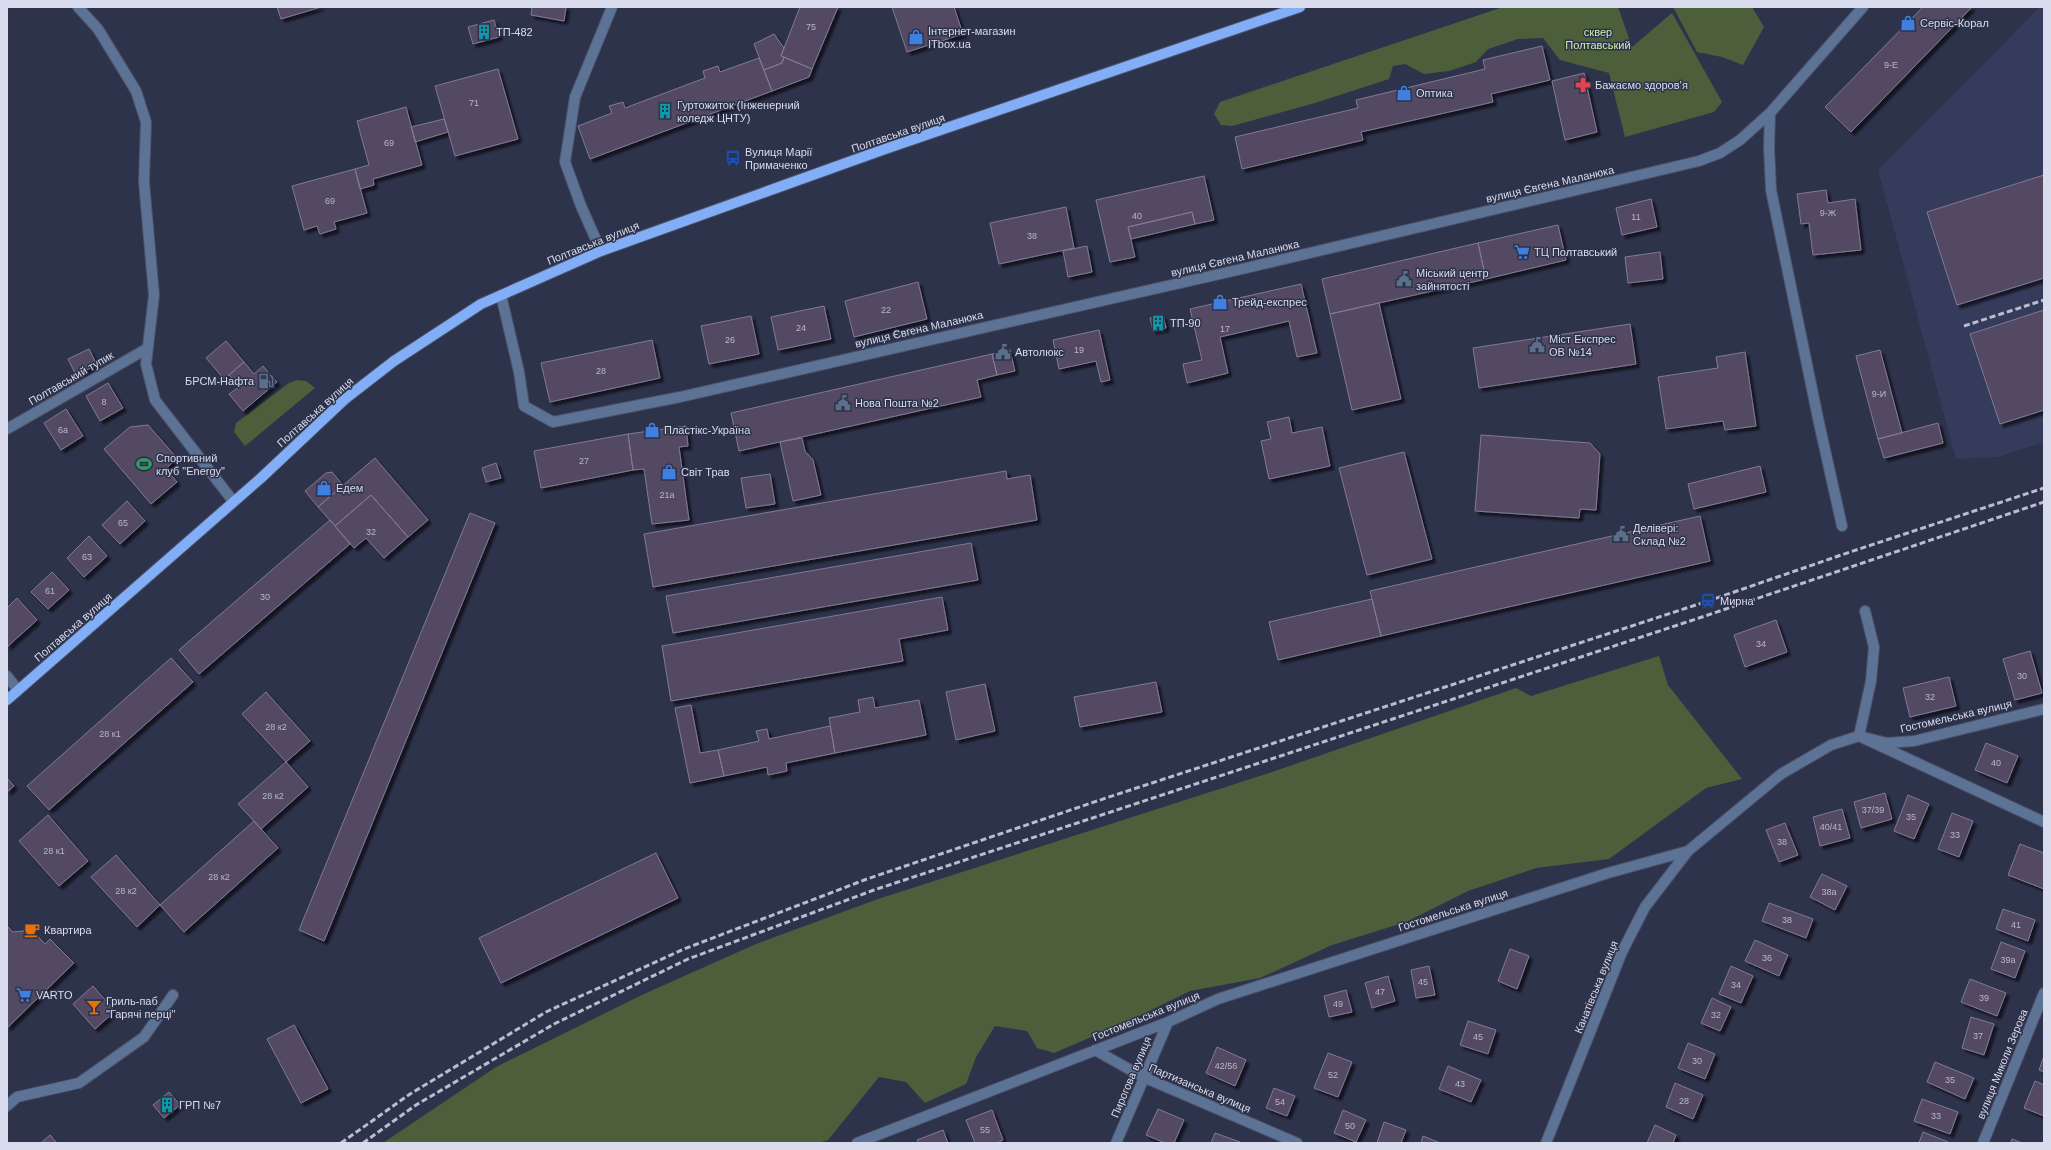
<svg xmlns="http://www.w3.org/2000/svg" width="2051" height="1150" font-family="Helvetica,sans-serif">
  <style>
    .built { fill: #353b5a }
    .green { fill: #4d5e3a }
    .building { fill: #524863; stroke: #837996; filter: url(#shadow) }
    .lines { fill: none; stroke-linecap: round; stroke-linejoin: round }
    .minor-casing { stroke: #4d5169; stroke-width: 12 }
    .major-casing { stroke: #4d5169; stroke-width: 12 }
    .minor { stroke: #5d7396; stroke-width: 10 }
    .major { stroke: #81aef6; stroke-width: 10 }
    .rail { stroke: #b9bdcf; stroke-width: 3; stroke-dasharray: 6 3; stroke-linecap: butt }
    .labels { text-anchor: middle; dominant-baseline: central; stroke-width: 3; stroke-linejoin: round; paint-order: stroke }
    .number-label { font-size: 9px; fill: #b6b7ca }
    .poi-label { font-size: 11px; fill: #d8dcec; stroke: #2e334c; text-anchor: start }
    .park-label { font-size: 11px; fill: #cdf1a5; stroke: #2e334c }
    .street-label { font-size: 11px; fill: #d8dcec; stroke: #2e334c }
  </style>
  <defs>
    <filter id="shadow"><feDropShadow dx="3.5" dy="3.5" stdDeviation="1" flood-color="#0009"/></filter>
  </defs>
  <rect width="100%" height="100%" fill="#2e334c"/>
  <path class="built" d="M2040 7H2044V442L1998 457 1956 459 1878 170Z"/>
  <path class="green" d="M1503 7H1618L1632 47 1672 13 1722 102 1714 112 1625 137 1609 73 1560 60 1543 38 1518 39 1488 49 1476 62 1449 71 1424 74 1405 64 1393 66 1389 79 1315 103 1232 126 1221 125 1214 114 1220 102Z
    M1673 7H1752L1764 27 1743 65 1722 57 1697 52Z
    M297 380 306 381 315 388 245 446 234 432 236 423 289 383Z
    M1659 656 1668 685 1742 779 1706 788 1609 859 1536 868 1468 891 1406 922 1332 945 1260 978 1190 991 1131 1020 1054 1053 1037 1048 1027 1031 995 1026 976 1057 966 1084 925 1103 906 1082 879 1077 828 1140 818 1143H383L496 1067 644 994 756 944 878 899 1269 773 1516 688 1531 696Z"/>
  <path class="building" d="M277 7H321L281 19Z
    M532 7H566L564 21 531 15Z
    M800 7H838L812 69 781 56Z
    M892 7H954L963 34 907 52Z
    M1923 7H1972L1851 132 1825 107Z
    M494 20 499 37 473 44 468 27Z
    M774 34 784 48 781 56 784 57 782 63 764 70 754 44Z
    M1542 46 1550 80 1491 94 1493 102 1361 132 1363 140 1242 169 1235 137 1358 108 1356 100 1485 69 1483 60Z
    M784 57 812 69 809 77 772 91 764 70 782 63Z
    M759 58 772 91 590 159 578 126 612 113 609 106 623 102 625 108 705 78 703 71 718 66 720 72Z
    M498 69 518 139 455 156 435 86Z
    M1584 73 1597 132 1565 140 1552 81Z
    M406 107 422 165 373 179 374 185 360 189 355 169 369 165 357 121Z
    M444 119 448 132 415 142 411 127Z
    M355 169 367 213 334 222 336 229 320 234 317 226 304 230 292 186Z
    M2044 175V278L1957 305 1927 212Z
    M1204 176 1214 220 1195 224 1192 212 1128 227 1135 257 1110 262 1096 200Z
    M1826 190 1828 203 1855 199 1861 250 1813 255 1809 223 1801 224 1797 194Z
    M1651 199 1657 227 1622 235 1616 208Z
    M1066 207 1074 248 999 264 990 223Z
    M1192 212 1195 224 1131 239 1128 227Z
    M1558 225 1566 260 1486 279 1478 243Z
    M1478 243 1486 279 1330 314 1322 279Z
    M1087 246 1092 272 1068 277 1063 251Z
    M1660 252 1663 279 1628 283 1625 257Z
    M918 282 927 319 854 337 845 301Z
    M1301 284 1317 353 1297 357 1289 321 1220 337 1228 373 1187 383 1183 364 1202 360 1190 309Z
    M1379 303 1401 399 1352 410 1330 314Z
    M824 306 831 339 778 350 771 317Z
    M2044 310V410L2000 424 1970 334Z
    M1163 315 1166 328 1153 331 1150 318Z
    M751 316 759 354 709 364 701 326Z
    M1630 324 1636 364 1479 388 1473 348Z
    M1099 330 1110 380 1101 382 1096 361 1059 369 1053 340Z
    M652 340 660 378 550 402 541 363Z
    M226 341 244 362 224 379 206 358Z
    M89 349 97 365 76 375 68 359Z
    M1010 350 1015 371 997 375 992 354Z
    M1880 350 1902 433 1878 439 1856 356Z
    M1745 352 1756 426 1725 430 1723 421 1666 429 1658 377 1718 368 1716 357Z
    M992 354 997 375 977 380 981 397 739 451 731 413Z
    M244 362 254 374 263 366 277 382 243 411 229 394 239 387 229 375Z
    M108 383 123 408 100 421 86 396Z
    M66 409 83 436 61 450 44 423Z
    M1289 417 1292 433 1322 427 1330 466 1269 479 1261 441 1271 439 1267 422Z
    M1938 423 1943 443 1884 458 1878 439Z
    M148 425 177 458 166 469 177 482 151 504 104 449 130 427Z
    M686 426 688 446 679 447 689 520 652 524 644 469 633 470 628 434Z
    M628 434 633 470 541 488 534 451Z
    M1481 435 1590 443 1600 454 1596 510 1580 509 1579 518 1475 511Z
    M802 438 805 451 813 460 821 495 793 501 780 442Z
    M1404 452 1432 559 1367 575 1339 468Z
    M375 458 428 520 408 537 371 495 335 526 318 507Z
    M496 463 501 478 486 482 482 468Z
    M1760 466 1766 492 1694 509 1688 484Z
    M1006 471 1007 479 1030 475 1037 520 653 587 644 534Z
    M332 472 343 485 318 507 305 491 326 473Z
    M770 474 775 504 746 508 741 478Z
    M371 495 408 537 384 558 366 538 354 548 335 526Z
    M127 501 145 521 120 544 102 525Z
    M470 513 495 523 324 941 299 930Z
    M1700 516 1710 561 1381 636 1370 591Z
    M330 520 350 544 199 674 179 650Z
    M89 536 107 556 84 577 67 558Z
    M971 543 978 580 673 633 666 596Z
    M52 572 69 590 48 609 31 592Z
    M942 597 948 630 899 639 903 661 671 701 662 646Z
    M17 598 37 620 7 647V608Z
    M1372 599 1381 636 1278 660 1269 622Z
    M1776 620 1787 652 1745 667 1734 635Z
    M2030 651 2042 693 2015 700 2003 659Z
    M171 658 193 682 49 810 27 786Z
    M1949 677 1956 706 1910 717 1903 688Z
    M1156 682 1162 712 1080 727 1074 697Z
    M985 684 995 731 956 740 946 692Z
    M266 692 310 741 286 762 242 714Z
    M873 697 875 708 919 700 926 735 835 753 829 718 860 712 858 700Z
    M691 705 700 753 718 750 724 776 690 783 675 708Z
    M830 726 835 753 786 763 787 771 768 775 767 767 724 776 718 750 759 741 756 731 767 729 769 739Z
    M1986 743 2018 756 2007 783 1975 770Z
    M286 762 308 787 261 829 238 804Z
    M7 778 14 786 7 792Z
    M1885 793 1892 819 1861 828 1854 802Z
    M1908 795 1929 804 1914 839 1894 831Z
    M1842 809 1850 838 1820 846 1813 817Z
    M1952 813 1973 821 1959 857 1938 849Z
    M48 815 88 861 59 886 19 841Z
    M254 821 278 848 184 932 160 905Z
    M1785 823 1798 855 1779 862 1766 830Z
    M2020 844 2044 853V889L2008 875Z
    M656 853 678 898 501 983 479 938Z
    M116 855 160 905 137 927 91 877Z
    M1822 874 1847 886 1835 910 1810 897Z
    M1769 903 1813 919 1806 938 1762 921Z
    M2003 909 2035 920 2028 941 1996 929Z
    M7 926 13 932 32 930 45 944 50 939 74 963 7 1028Z
    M1755 940 1788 955 1779 976 1745 961Z
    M2001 942 2025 951 2015 978 1991 969Z
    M1510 949 1529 956 1517 989 1498 981Z
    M1429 966 1435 995 1416 998 1411 970Z
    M1731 966 1753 976 1741 1003 1719 994Z
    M1388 976 1395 1001 1372 1008 1365 983Z
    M1970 979 2006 993 1997 1016 1961 1002Z
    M93 986 115 1011 95 1029 73 1004Z
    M1346 990 1352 1012 1329 1017 1324 996Z
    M1712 998 1731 1007 1720 1031 1701 1023Z
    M1971 1017 1994 1024 1984 1055 1962 1048Z
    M1468 1021 1496 1030 1488 1054 1460 1045Z
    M294 1025 328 1089 301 1103 267 1039Z
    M1688 1043 1715 1054 1705 1079 1678 1068Z
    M1217 1047 1246 1060 1235 1086 1206 1073Z
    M1328 1053 1352 1062 1338 1097 1314 1088Z
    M2044 1056V1072L2039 1070Z
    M1935 1062 1974 1078 1965 1099 1927 1082Z
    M1448 1066 1481 1080 1471 1102 1439 1089Z
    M2035 1081 2044 1085V1116L2024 1108Z
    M1675 1083 1703 1095 1693 1119 1666 1107Z
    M1274 1088 1295 1096 1287 1116 1266 1108Z
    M169 1092 180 1105 164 1118 153 1105Z
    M1922 1099 1958 1112 1950 1134 1914 1121Z
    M1158 1109 1184 1120 1174 1143H1165L1146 1135Z
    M992 1110 1003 1140 997 1143H975L966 1120Z
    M1343 1110 1366 1120 1356 1142 1334 1133Z
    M1384 1122 1406 1130 1401 1143H1377Z
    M1655 1125 1676 1135 1673 1143H1647Z
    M943 1130 948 1143H919L917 1140Z
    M1923 1132 1948 1142 1947 1143H1919Z
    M1215 1133 1240 1142 1239 1143H1211Z
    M50 1135 57 1143H41Z
    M1423 1136 1440 1143H1421Z
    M2012 1139 2022 1143H2011Z"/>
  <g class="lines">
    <defs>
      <path id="minor" d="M78 7 98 29 136 91 146 122 144 182 154 295 146 364 155 400 233 501
        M1770 113 1769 147 1771 190 1819 423 1842 526
        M601 251 581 206 565 162 575 97 612 7
        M501 295 519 372 524 406 553 422 680 397 1246 268 1699 161 1720 153 1740 140 1770 113 1863 7
        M7 429 148 348
        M1865 611 1874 647 1871 681 1859 736 2044 822
        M7 676 18 690
        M1095 1050 1143 1077 1297 1143
        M7 1106 17 1097 79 1083 144 1037 173 995
        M857 1143 1168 1022 1218 999 1608 873 1688 851 1781 774 1831 745 1859 736 1887 743 1914 741 2044 709
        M1116 1143 1168 1022
        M1546 1143 1622 952 1645 907 1688 851
        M1983 1143 2044 993"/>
      <path id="major" d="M7 700 261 478 345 399 394 361 481 304 601 251 885 149 1300 7"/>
    </defs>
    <use href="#minor" class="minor-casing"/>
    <use href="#major" class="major-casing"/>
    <use href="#minor" class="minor"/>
    <use href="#major" class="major"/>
    <path class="rail" d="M1964 326 2044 300
      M341 1143 410 1094 546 1012 684 949 867 879 1106 798 1708 601 1850 552 2044 488
      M363 1143 416 1105 554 1024 688 959 874 890 1699 618 2044 502"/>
  </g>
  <defs>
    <symbol id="shop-bare" viewBox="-9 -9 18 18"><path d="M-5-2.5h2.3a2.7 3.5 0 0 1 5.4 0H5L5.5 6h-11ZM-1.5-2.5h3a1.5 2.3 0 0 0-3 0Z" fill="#3f7fe0" stroke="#2e334c" stroke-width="2.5" paint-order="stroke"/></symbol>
    <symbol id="building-bare" viewBox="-9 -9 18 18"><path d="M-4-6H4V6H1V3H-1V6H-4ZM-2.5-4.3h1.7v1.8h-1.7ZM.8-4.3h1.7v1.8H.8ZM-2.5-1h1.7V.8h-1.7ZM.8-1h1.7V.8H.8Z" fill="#0f9aa8" stroke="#2e334c" stroke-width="2.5" paint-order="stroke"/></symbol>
    <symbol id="pharmacy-bare" viewBox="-9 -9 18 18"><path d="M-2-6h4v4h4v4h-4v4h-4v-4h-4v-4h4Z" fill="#e0444e" stroke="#2e334c" stroke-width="2.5" paint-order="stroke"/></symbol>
    <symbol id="bus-bare" viewBox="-9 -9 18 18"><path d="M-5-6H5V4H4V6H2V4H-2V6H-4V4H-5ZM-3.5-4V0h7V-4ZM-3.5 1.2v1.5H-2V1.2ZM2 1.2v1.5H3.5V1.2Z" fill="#1a4fb4" stroke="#2e334c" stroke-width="2.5" paint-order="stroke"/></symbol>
    <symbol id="supermarket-bare" viewBox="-9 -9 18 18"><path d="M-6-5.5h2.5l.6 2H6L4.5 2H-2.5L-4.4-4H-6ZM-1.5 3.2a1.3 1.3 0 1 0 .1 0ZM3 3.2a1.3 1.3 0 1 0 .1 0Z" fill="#3f7fe0" stroke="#2e334c" stroke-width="2.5" paint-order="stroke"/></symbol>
    <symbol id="civic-bare" viewBox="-9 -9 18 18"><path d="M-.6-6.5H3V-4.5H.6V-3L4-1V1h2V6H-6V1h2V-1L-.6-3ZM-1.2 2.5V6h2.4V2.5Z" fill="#5c6f8a" stroke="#2e334c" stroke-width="2.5" paint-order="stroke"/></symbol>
    <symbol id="fuel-bare" viewBox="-9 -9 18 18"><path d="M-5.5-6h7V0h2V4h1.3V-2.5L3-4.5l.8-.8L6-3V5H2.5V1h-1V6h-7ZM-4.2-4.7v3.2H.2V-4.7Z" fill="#5c6f8a" stroke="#2e334c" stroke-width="2.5" paint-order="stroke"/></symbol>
    <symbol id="stadium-bare" viewBox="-9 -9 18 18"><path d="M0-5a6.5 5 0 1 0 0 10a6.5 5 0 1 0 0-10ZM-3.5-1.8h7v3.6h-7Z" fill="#2e9e5b" stroke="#2e334c" stroke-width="2.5" paint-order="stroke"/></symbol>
    <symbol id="station-bare" viewBox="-9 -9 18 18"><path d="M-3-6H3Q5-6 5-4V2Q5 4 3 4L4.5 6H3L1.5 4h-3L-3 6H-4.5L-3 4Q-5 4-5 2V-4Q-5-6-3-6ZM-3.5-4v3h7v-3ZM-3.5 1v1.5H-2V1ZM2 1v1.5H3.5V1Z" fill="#1a4fb4" stroke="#2e334c" stroke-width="2.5" paint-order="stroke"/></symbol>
    <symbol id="cafe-bare" viewBox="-9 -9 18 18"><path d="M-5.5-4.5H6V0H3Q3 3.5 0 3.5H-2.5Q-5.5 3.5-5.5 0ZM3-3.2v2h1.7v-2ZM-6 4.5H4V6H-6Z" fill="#e8710a" stroke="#2e334c" stroke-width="2.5" paint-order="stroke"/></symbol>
    <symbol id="bar-bare" viewBox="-9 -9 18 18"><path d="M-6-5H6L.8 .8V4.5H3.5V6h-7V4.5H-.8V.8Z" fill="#e8710a" stroke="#2e334c" stroke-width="2.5" paint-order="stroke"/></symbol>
  </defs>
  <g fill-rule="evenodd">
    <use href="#shop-bare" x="1897" y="12" width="22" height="22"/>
    <use href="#building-bare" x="473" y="21" width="22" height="22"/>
    <use href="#shop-bare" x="905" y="26" width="22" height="22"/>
    <use href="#pharmacy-bare" x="1572" y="74" width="22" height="22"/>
    <use href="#shop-bare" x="1393" y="82" width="22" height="22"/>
    <use href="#building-bare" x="654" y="100" width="22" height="22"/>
    <use href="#bus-bare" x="722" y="147" width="22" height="22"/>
    <use href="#supermarket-bare" x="1511" y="241" width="22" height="22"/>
    <use href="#civic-bare" x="1393" y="268" width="22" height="22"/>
    <use href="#shop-bare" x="1209" y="291" width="22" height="22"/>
    <use href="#building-bare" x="1147" y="312" width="22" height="22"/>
    <use href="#civic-bare" x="1526" y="334" width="22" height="22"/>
    <use href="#civic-bare" x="992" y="341" width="22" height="22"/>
    <use href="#fuel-bare" x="255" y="370" width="22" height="22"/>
    <use href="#civic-bare" x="832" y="392" width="22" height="22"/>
    <use href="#shop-bare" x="641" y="419" width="22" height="22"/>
    <use href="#stadium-bare" x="133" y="453" width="22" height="22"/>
    <use href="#shop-bare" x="658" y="461" width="22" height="22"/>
    <use href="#shop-bare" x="313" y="477" width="22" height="22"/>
    <use href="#civic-bare" x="1610" y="523" width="22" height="22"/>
    <use href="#station-bare" x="1697" y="590" width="22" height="22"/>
    <use href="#cafe-bare" x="21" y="919" width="22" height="22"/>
    <use href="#supermarket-bare" x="13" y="984" width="22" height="22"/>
    <use href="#bar-bare" x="83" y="996" width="22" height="22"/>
    <use href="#building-bare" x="156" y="1094" width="22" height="22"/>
  </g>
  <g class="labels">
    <g class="number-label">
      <text x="811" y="27">75</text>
      <text x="1891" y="65">9-Е</text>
      <text x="474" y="103">71</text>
      <text x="389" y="143">69</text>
      <text x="330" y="201">69</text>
      <text x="1828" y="213">9-Ж</text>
      <text x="1137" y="216">40</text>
      <text x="1636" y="217">11</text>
      <text x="1032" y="236">38</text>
      <text x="886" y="310">22</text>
      <text x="801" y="328">24</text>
      <text x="1225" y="329">17</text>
      <text x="730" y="340">26</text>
      <text x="1079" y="350">19</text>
      <text x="601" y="371">28</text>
      <text x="1879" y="394">9-И</text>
      <text x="104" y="402">8</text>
      <text x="63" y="430">6а</text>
      <text x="584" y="461">27</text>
      <text x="667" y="495">21а</text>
      <text x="123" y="523">65</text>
      <text x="371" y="532">32</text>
      <text x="87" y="557">63</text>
      <text x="50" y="591">61</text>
      <text x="265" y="597">30</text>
      <text x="1761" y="644">34</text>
      <text x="2022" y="676">30</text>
      <text x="1930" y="697">32</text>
      <text x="276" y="727">28 к2</text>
      <text x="110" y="734">28 к1</text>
      <text x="1996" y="763">40</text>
      <text x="273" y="796">28 к2</text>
      <text x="1873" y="810">37/39</text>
      <text x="1911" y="817">35</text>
      <text x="1831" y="827">40/41</text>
      <text x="1955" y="835">33</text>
      <text x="1782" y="842">38</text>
      <text x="54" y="851">28 к1</text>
      <text x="219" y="877">28 к2</text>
      <text x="126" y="891">28 к2</text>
      <text x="1829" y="892">38а</text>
      <text x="1787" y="920">38</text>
      <text x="2016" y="925">41</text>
      <text x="1767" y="958">36</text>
      <text x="2008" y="960">39а</text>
      <text x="1423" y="982">45</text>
      <text x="1736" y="985">34</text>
      <text x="1380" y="992">47</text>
      <text x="1984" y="998">39</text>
      <text x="1338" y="1004">49</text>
      <text x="1716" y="1015">32</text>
      <text x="1978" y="1036">37</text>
      <text x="1478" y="1037">45</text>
      <text x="1697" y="1061">30</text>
      <text x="1226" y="1066">42/56</text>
      <text x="1333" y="1075">52</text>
      <text x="1950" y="1080">35</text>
      <text x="1460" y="1084">43</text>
      <text x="1684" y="1101">28</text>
      <text x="1280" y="1102">54</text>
      <text x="1936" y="1116">33</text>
      <text x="1350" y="1126">50</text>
      <text x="985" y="1130">55</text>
    </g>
    <g class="poi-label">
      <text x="1920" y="23">Сервіс-Корал</text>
      <text x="928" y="31">Інтернет-магазин<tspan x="928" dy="13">ITbox.ua</tspan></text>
      <text x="496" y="32">ТП-482</text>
      <text x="1595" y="85">Бажаємо здоровʼя</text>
      <text x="1416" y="93">Оптика</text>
      <text x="677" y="105">Гуртожиток (Інженерний<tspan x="677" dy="13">коледж ЦНТУ)</tspan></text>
      <text x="745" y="152">Вулиця Марії<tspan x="745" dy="13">Примаченко</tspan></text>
      <text x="1534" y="252">ТЦ Полтавський</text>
      <text x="1416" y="273">Міський центр<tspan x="1416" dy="13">зайнятості</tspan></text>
      <text x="1232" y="302">Трейд-експрес</text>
      <text x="1170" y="323">ТП-90</text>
      <text x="1549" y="339">Міст Експрес<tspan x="1549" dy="13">ОВ №14</tspan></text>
      <text x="1015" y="352">Автолюкс</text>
      <text x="254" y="381" text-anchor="end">БРСМ-Нафта</text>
      <text x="855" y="403">Нова Пошта №2</text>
      <text x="664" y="430">Пластікс-Україна</text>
      <text x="156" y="458">Спортивний<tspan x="156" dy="13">клуб "Energy"</tspan></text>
      <text x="681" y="472">Світ Трав</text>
      <text x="336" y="488">Едем</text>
      <text x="1633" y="528">Делівері:<tspan x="1633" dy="13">Склад №2</tspan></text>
      <text x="1720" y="601">Мирна</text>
      <text x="44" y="930">Квартира</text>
      <text x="36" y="995">VARTO</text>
      <text x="106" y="1001">Гриль-паб<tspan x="106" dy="13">"Гарячі перці"</tspan></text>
      <text x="179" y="1105">ГРП №7</text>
    </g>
    <g class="park-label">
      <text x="1598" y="32">сквер<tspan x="1598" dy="13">Полтавський</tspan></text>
    </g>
    <g class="street-label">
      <text transform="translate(898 133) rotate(-19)">Полтавська вулиця</text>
      <text transform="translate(1550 184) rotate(-13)">вулиця Євгена Маланюка</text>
      <text transform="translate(593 243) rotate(-22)">Полтавська вулиця</text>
      <text transform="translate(1235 258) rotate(-13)">вулиця Євгена Маланюка</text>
      <text transform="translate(919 329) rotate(-13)">вулиця Євгена Маланюка</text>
      <text transform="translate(71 378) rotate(-30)">Полтавський тупик</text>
      <text transform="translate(315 412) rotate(-42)">Полтавська вулиця</text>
      <text transform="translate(73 627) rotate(-41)">Полтавська вулиця</text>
      <text transform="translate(1956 716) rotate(-13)">Гостомельська вулиця</text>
      <text transform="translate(1453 910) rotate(-18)">Гостомельська вулиця</text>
      <text transform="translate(1596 987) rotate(-68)">Канатівська вулиця</text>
      <text transform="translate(1146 1016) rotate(-22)">Гостомельська вулиця</text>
      <text transform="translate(2002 1064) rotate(-68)">вулиця Миколи Зерова</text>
      <text transform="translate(1131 1077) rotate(-67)">Пирогова вулиця</text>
      <text transform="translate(1200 1088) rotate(23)">Партизанська вулиця</text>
    </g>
  </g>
  <rect width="2051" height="1150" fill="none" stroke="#d8dcec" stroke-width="16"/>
</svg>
